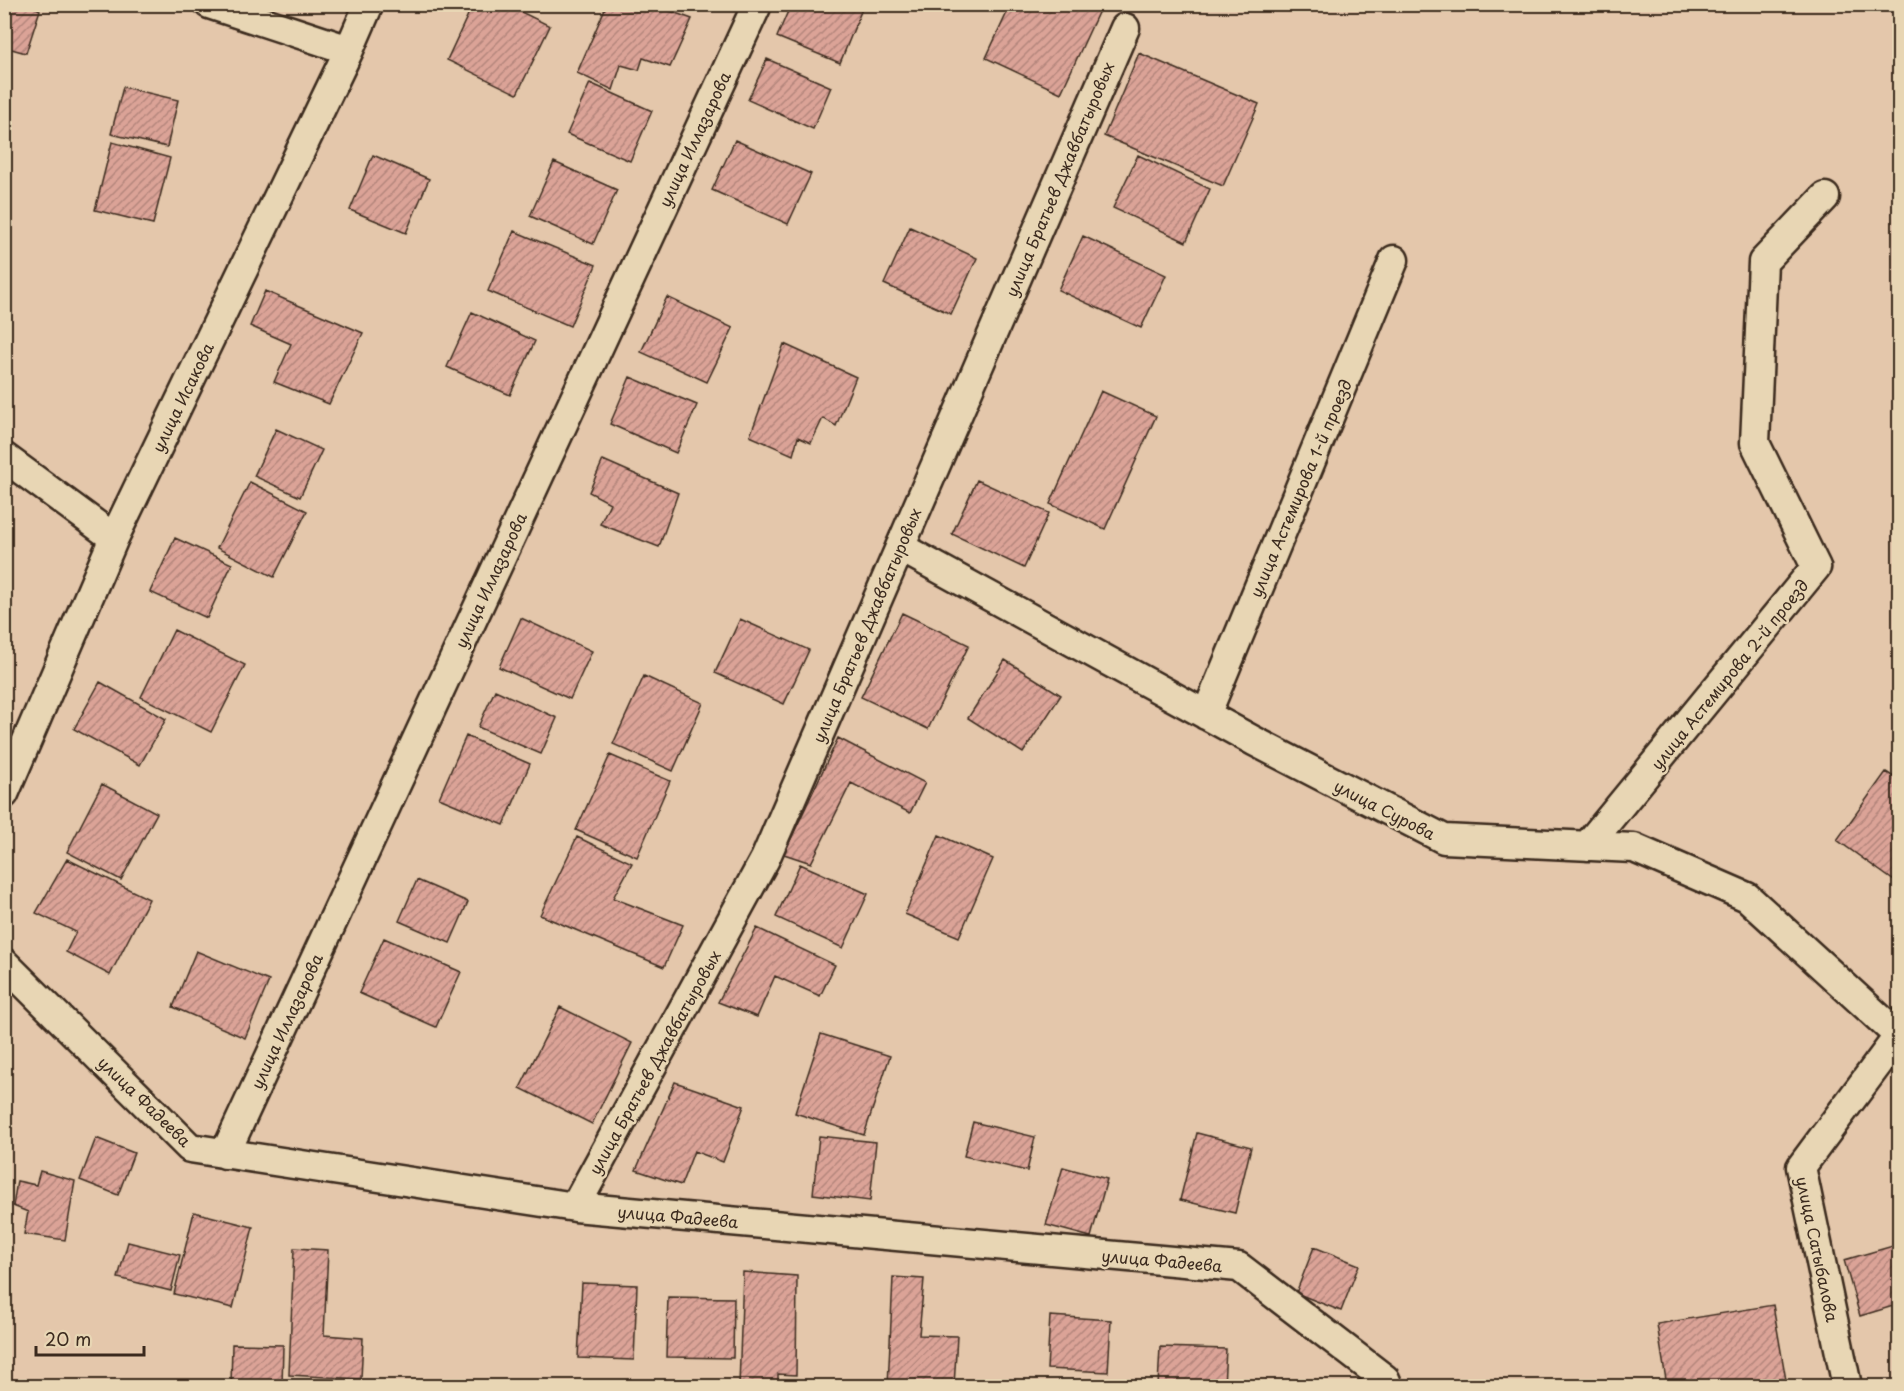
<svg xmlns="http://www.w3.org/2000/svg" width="1904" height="1391" font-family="'Playpen Sans',sans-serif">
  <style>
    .building { fill: url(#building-hatch); stroke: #3b2a1e; stroke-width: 1.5 }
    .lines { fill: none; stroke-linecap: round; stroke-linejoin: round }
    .minor-casing { stroke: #3b2a1e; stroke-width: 33 }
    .minor { stroke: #e8d6b4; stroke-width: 28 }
    .labels { text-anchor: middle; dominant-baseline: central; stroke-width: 5; stroke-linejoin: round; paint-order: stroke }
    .street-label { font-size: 16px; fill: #3b2a1e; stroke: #e8d6b4 }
  </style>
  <defs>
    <pattern id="building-hatch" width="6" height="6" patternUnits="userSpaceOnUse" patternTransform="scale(1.5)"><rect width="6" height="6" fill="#dba397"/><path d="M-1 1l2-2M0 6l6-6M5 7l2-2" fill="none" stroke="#b3857b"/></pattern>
  </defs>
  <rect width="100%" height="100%" fill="#e4c7ab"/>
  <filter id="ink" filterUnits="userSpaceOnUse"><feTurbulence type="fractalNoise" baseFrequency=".0167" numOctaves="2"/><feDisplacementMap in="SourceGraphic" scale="12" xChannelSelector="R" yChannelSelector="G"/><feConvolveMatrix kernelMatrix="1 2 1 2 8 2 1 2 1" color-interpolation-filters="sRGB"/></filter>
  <g filter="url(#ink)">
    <path class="building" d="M4 4H28L40 10 26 53 4 47Z
      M473 4H505L550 26 517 94 447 60Z
      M607 4H651L692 19 670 67 643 58 639 70 621 65 613 90 577 73Z
      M791 4H864L840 63 777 37Z
      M1011 4H1102L1061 93 986 58Z
      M1139 53 1259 104 1223 186 1104 136Z
      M767 59 831 87 813 129 748 100Z
      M590 83 652 111 630 161 567 134Z
      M123 87 178 100 167 147 111 134Z
      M735 140 811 174 788 224 712 190Z
      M112 142 170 158 153 224 95 210Z
      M373 155 429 179 406 233 350 210Z
      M1138 155 1210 189 1186 242 1113 208Z
      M554 162 617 190 593 244 530 216Z
      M910 227 977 258 951 314 884 284Z
      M514 231 596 265 570 326 488 291Z
      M1083 236 1166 275 1141 328 1058 290Z
      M265 291 363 333 329 404 274 382 291 344 250 326Z
      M667 297 733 328 707 382 641 352Z
      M472 312 535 341 510 395 447 367Z
      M784 344 856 377 836 426 823 418 811 443 798 437 793 455 750 436Z
      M630 377 697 405 676 453 610 424Z
      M1101 391 1156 416 1105 529 1050 504Z
      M276 429 322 450 300 497 254 476Z
      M603 460 678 493 659 547 600 524 610 503 589 492Z
      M977 480 1049 513 1024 568 952 534Z
      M250 482 307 511 274 577 217 548Z
      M175 538 232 564 207 618 150 592Z
      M902 613 969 645 928 729 861 697Z
      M521 618 592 651 570 699 499 667Z
      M740 619 809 650 784 704 715 673Z
      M174 630 245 665 211 732 141 697Z
      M1005 660 1061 695 1023 753 968 718Z
      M644 676 703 703 673 771 613 744Z
      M100 682 166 719 140 765 74 729Z
      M495 690 557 718 541 754 478 727Z
      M466 736 530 764 504 825 439 798Z
      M838 738 925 783 910 813 851 783 811 863 784 854Z
      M610 755 670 781 637 857 576 830Z
      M1886 772 1900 781V879L1897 883 1837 840Z
      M102 784 157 813 121 880 67 852Z
      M939 835 993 859 959 937 905 914Z
      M577 837 632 863 613 898 683 925 664 967 540 915Z
      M67 859 149 899 110 975 66 952 76 932 36 913Z
      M800 864 868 894 843 948 776 917Z
      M417 880 468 902 450 943 399 921Z
      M757 928 835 965 820 996 775 976 757 1017 718 1002Z
      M384 938 461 972 436 1027 359 993Z
      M196 951 269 981 245 1038 173 1007Z
      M560 1007 632 1043 592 1124 520 1088Z
      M821 1034 890 1056 864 1135 795 1113Z
      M675 1082 744 1106 723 1162 694 1151 681 1185 636 1170Z
      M973 1122 1035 1137 1027 1171 964 1156Z
      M1197 1133 1251 1147 1235 1213 1180 1200Z
      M819 1136 876 1142 870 1201 813 1194Z
      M96 1138 134 1153 118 1195 80 1180Z
      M1063 1167 1107 1179 1091 1237 1046 1225Z
      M40 1171 75 1181 65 1240 24 1234 28 1212 13 1206 17 1181 36 1185Z
      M194 1212 253 1227 233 1308 174 1294Z
      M128 1242 180 1255 171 1291 118 1278Z
      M1900 1244V1304L1860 1316 1844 1260Z
      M1314 1247 1359 1265 1341 1311 1296 1293Z
      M294 1248 328 1250 324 1335 363 1338 361 1379 289 1375Z
      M743 1272 797 1276 796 1375 778 1374V1386H739Z
      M893 1277 924 1279 919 1335 957 1336 954 1386H888Z
      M582 1283 637 1285 634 1360 578 1358Z
      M668 1297 734 1298 733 1358 666 1357Z
      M1773 1305 1787 1386H1667L1657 1324Z
      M1050 1316 1111 1320 1108 1372 1047 1369Z
      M232 1344 283 1345 282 1386H231Z
      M1160 1347 1226 1349 1224 1386H1158Z
      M453 1383 503 1386H453Z"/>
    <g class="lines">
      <defs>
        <path id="minor" d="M209 4 349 50
          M4 457 114 538
          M900 547 1254 741 1444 839 1634 848 1747 897 1900 1037
          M1206 715 1394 260
          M4 794 114 538 349 50 369 4
          M1587 846 1816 567 1755 443 1763 262 1825 197
          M4 963 190 1148 575 1207 1239 1267 1385 1379 1388 1386
          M225 1154 756 7
          M575 1207 765 859 1125 28
          M1847 1386 1801 1167 1900 1034"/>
      </defs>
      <use href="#minor" class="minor-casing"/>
      <use href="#minor" class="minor"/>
    </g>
  </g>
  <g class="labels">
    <g class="street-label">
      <text transform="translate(694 139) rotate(-65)">улица Иллазарова</text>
      <text transform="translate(1059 179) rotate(-67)">улица Братьев Джавбатыровых</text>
      <text transform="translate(182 397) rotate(-64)">улица Исакова</text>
      <text transform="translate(1300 488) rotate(-67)">улица Астемирова 1-й проезд</text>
      <text transform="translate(490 580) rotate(-65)">улица Иллазарова</text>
      <text transform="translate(866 625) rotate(-67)">улица Братьев Джавбатыровых</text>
      <text transform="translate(1729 674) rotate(-51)">улица Астемирова 2-й проезд</text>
      <text transform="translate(1385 809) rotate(27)">улица Сурова</text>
      <text transform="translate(286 1021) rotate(-65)">улица Иллазарова</text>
      <text transform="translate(654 1062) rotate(-61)">улица Братьев Джавбатыровых</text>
      <text transform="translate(145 1101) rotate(44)">улица Фадеева</text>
      <text transform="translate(678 1216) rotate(5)">улица Фадеева</text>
      <text transform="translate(1818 1249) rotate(78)">улица Сатыбалова</text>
      <text transform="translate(1162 1260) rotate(5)">улица Фадеева</text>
    </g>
  </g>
  <rect width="1904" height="1391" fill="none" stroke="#e8d6b4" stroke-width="24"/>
  <rect x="12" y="12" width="1880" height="1367" fill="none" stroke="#3b2a1e" stroke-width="2" filter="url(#ink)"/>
  <path d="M36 1346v9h108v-9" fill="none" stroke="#3b2a1e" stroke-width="3"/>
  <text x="45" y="1346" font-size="18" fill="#3b2a1e" stroke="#e8d6b4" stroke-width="4.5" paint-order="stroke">20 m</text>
</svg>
